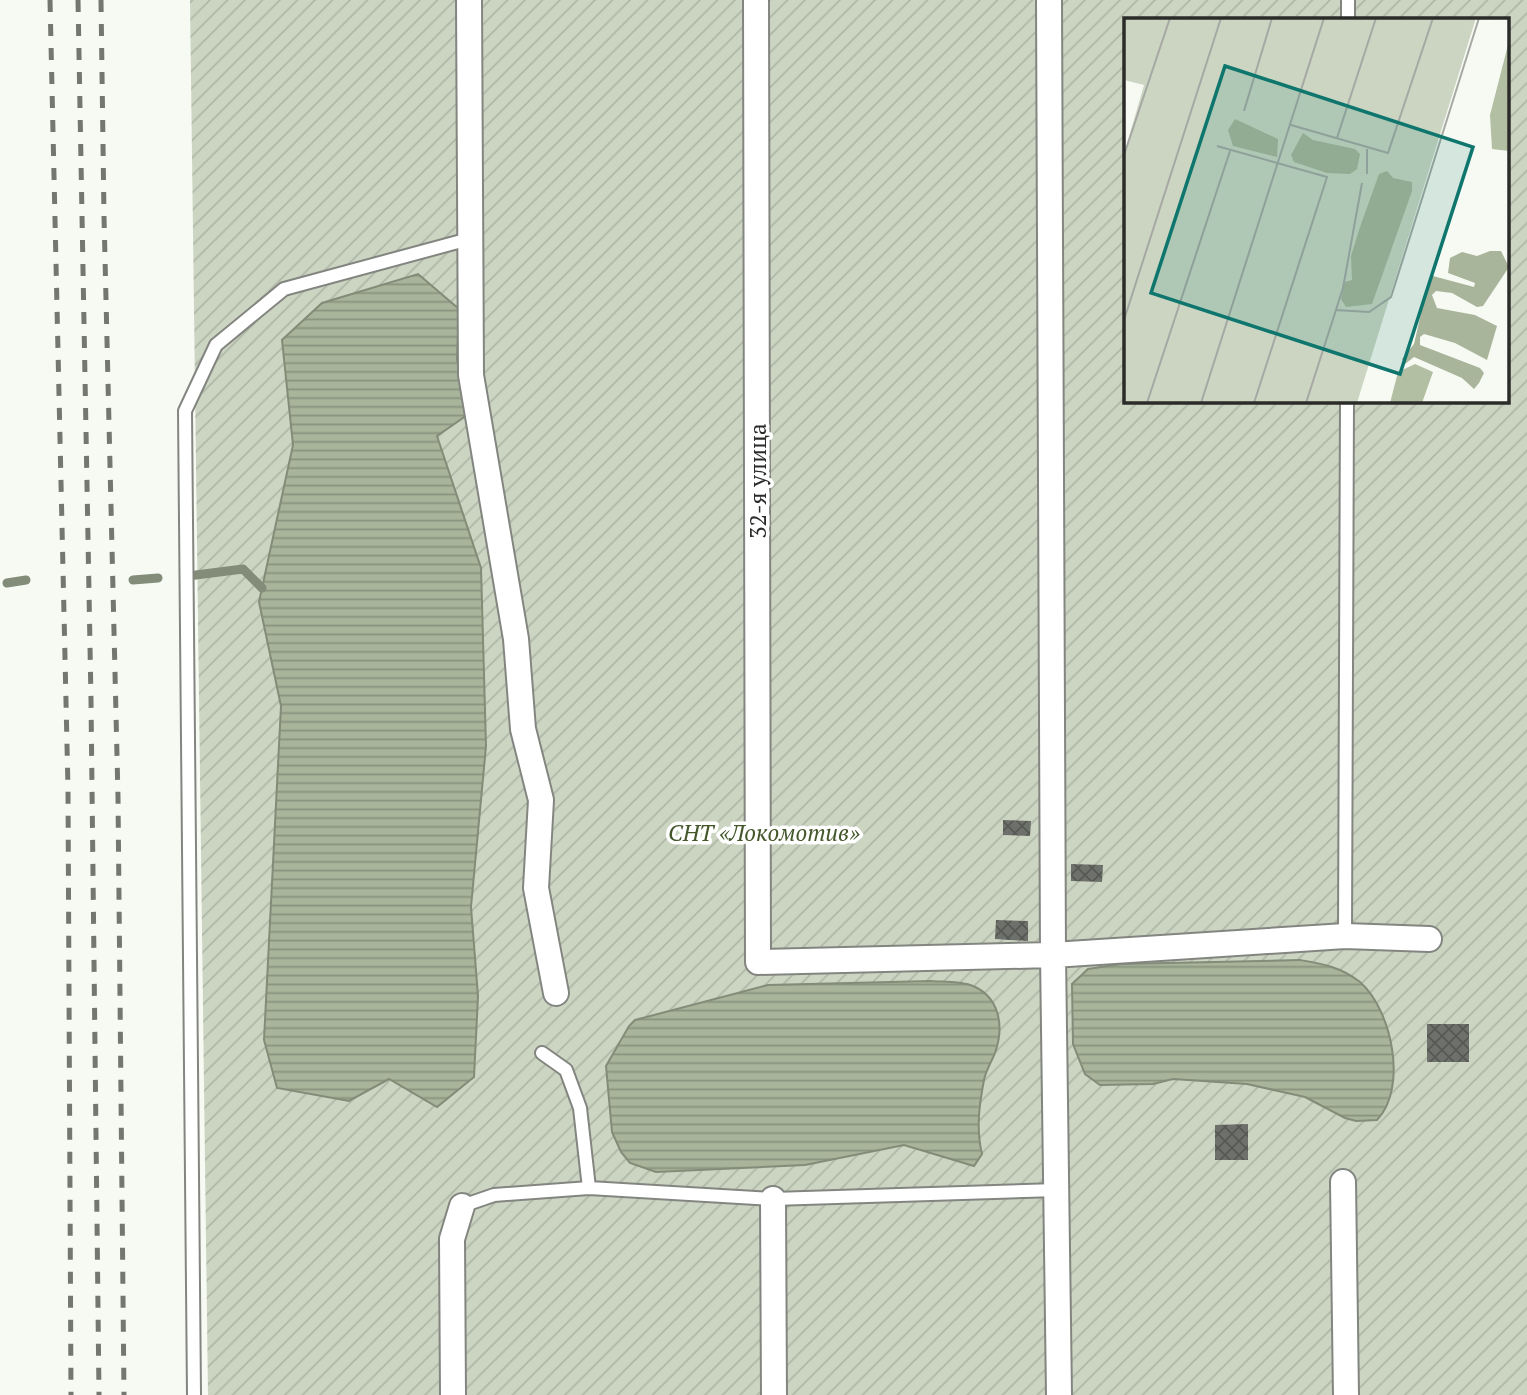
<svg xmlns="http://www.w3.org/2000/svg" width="1527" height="1395" font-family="'PT Serif',serif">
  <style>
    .garden { fill: url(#garden-furrows); fill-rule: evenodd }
    .water { fill: url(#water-rules); stroke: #828c78; stroke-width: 2 }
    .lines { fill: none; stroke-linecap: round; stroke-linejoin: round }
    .stream { stroke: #828c78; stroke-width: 9 }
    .building { fill: url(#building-cross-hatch) }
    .service-casing { stroke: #838680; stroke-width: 16 }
    .minor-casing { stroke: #838680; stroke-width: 28 }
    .service { stroke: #fff; stroke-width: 12 }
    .minor { stroke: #fff; stroke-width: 24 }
    .rail { stroke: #747672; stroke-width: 5; stroke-dasharray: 12 12; stroke-linecap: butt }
    .labels { text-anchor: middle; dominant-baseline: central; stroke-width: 7; stroke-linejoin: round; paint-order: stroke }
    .street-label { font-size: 23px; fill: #2b2c2a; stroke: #fff }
    .park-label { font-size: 23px; font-style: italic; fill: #44572a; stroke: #fff }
    .inset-road { fill: none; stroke: #a5a8a3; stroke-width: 2 }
    .view { fill: #0f766e; fill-opacity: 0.15; stroke: #0f766e; stroke-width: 3.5 }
    .inset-edge { fill: none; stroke: #2b2c2a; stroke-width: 3.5 }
  </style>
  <defs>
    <pattern id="garden-furrows" width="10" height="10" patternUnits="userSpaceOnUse" patternTransform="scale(1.75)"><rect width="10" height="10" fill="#ccd5c2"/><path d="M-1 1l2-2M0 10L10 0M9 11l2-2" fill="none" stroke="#afb7a7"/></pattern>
    <pattern id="water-rules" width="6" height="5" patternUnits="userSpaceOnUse" patternTransform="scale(1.75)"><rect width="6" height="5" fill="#a8b59a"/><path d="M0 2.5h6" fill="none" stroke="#89937e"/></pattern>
    <pattern id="building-cross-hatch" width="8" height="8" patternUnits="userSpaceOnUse" patternTransform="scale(1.75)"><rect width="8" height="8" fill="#6e716b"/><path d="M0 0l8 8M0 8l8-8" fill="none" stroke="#565854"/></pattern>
  </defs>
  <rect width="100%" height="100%" fill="#f7faf3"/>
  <path class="garden" d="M190 0H1527V1395H208ZM1126 19H1508V401H1126Z"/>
  <path class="water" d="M418 274 459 309 457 360 470 413 437 436 481 568 486 746 471 907 478 996 474 1077 437 1107 389 1079 349 1101 277 1088 264 1040 281 706 259 602 293 445 282 340 322 303Z
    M1300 960C1323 964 1341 967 1360 982 1392 1010 1408 1088 1377 1120L1356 1121 1345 1118 1305 1097 1247 1084 1173 1079 1153 1084 1100 1085 1085 1074 1073 1044 1072 984 1088 969 1121 964Z
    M931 981C943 982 962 981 973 986 999 997 1004 1025 996 1050 993 1060 986 1069 984 1080 979 1106 976 1129 982 1154L974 1166 904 1145 805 1165 656 1172 630 1163 621 1152 612 1132 606 1066 629 1026 635 1020 768 985Z"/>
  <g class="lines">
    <path class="stream" d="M188 576 243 569 262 588
      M133 580 158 578
      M7 583 26 580"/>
  </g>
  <path class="building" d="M1003 820 1031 821 1030 836 1003 835Z
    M1071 864 1103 865 1102 882 1071 881Z
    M996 920 1028 921V941L995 939Z
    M1427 1024H1469V1062H1427Z
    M1248 1124V1160H1215V1125Z"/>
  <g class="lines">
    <defs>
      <path id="service" d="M1348 19V0
        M1345 936 1347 401
        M542 1053 566 1070 580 1108 589 1188
        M462 1206 494 1195 589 1188 773 1199 1057 1190
        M194 1395 185 411 216 345 284 289 469 239"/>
      <path id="minor" d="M469 0 471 375 516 639 523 729 541 800 536 888 556 993
        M756 0 758 962 1053 955 1345 936 1429 939
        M1049 0 1053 955 1059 1395
        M1343 1182 1346 1395
        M773 1199 774 1395
        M453 1395 452 1239 462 1206"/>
    </defs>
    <use href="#service" class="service-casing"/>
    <use href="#minor" class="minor-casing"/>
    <use href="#service" class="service"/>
    <use href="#minor" class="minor"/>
    <path class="rail" d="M50 0 68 789 71 1395
      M78 0 91 700 99 1395
      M101 0 104 216 118 797 124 1395"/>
  </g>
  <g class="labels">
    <g class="street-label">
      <text transform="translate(757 481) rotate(-90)">32-я улица</text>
    </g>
    <g class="park-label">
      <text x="764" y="832">СНТ «Локомотив»</text>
    </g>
  </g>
  <g transform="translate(1124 18)">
    <rect width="385" height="385" fill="#f7faf3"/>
    <path d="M385 23V133L368 131 366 97ZM291 346 309 354 298 385H266L274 354Z" fill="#b2bfa3"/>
    <path d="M0 0H352L233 385H0V136L20 67 0 62Z" fill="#ccd5c2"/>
    <path d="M111 101 154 121 153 139 109 128 104 112ZM179 115 189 122 231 131 236 136 233 151 226 156 203 155 170 144 167 137ZM263 153 269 160 288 164V173L248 286 222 289 217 281 221 264 228 262 227 238 236 209 255 156ZM366 233H377L385 249 359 288 353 289 328 275 312 273 308 277 313 290 351 297 373 308 363 342 331 325 300 316 296 319V327L356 350 360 355 355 365 350 371 338 360 290 339 281 346 278 341 290 326 305 261 309 258 350 269 351 265 324 255 326 240 338 234 353 238Z" fill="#a8b59a"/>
    <path class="inset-road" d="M120 93 148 0M167 107 264 135 309 0M213 120 252 0M93 128 203 159 130 385M243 131V156M0 137 46 0M212 292 245 294 267 279 355 0M0 302 97 0M23 385 106 133M77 385 200 0M182 385 219 270 238 165"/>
    <path class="view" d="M101 48 349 129 276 356 27 275Z"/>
    <rect width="385" height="385" class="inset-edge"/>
  </g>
</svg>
